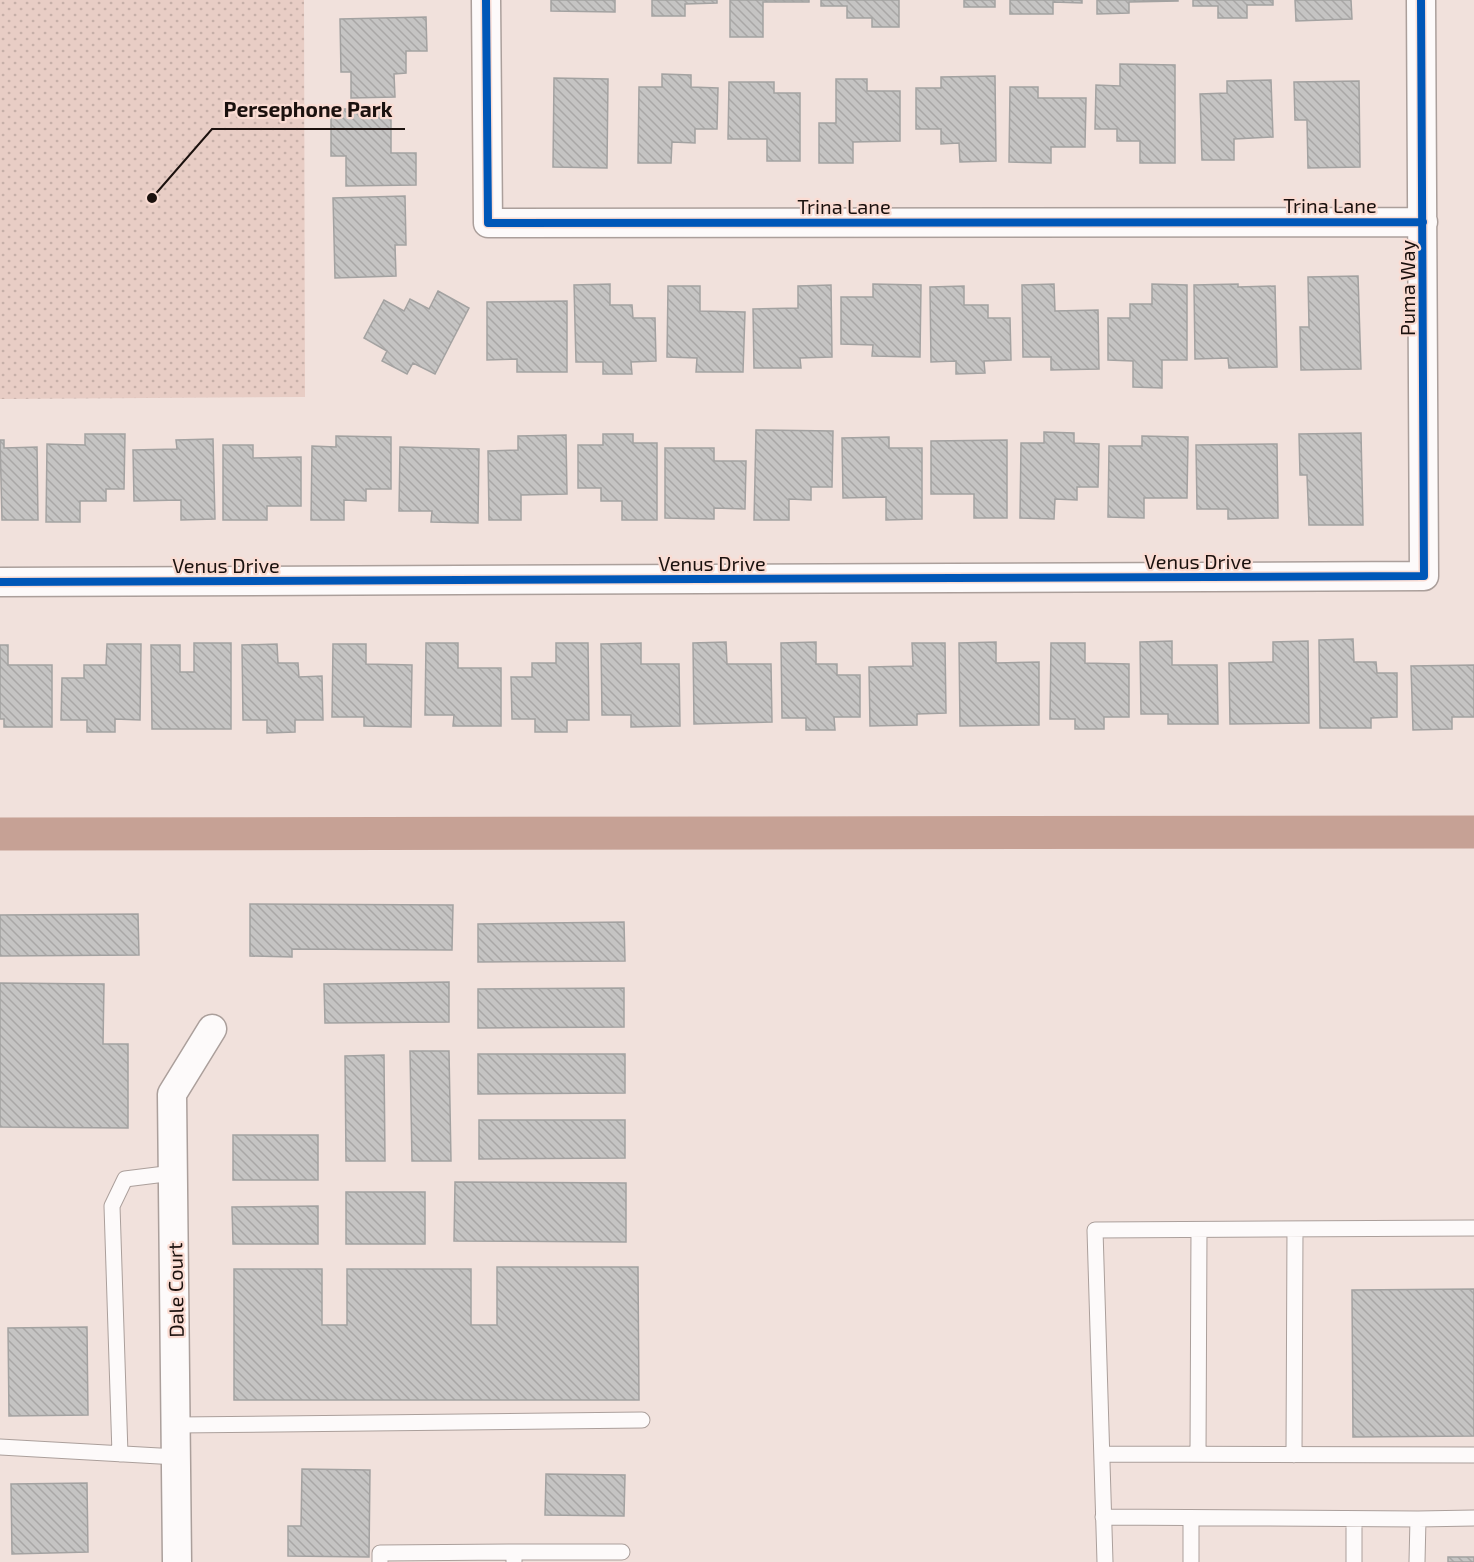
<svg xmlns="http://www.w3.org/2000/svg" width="1474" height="1562" font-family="'Exo 2',sans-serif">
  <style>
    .park { fill: url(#park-dots) }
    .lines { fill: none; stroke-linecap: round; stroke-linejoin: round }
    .canal { stroke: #c6a195; stroke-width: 33 }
    .building { fill: url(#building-back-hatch); stroke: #a3a2a1; stroke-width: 1.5 }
    .service-casing { stroke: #ab9f9b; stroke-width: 17 }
    .minor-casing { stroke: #ab9f9b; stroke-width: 31 }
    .service { stroke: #fdfafa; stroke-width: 15 }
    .minor { stroke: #fdfafa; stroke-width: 28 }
    .cycleway-casing { stroke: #fadcd3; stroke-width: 11 }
    .cycleway { stroke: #0057b8; stroke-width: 8 }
    .labels { text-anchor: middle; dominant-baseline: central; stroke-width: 4.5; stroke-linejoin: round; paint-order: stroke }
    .street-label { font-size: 20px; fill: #1b110e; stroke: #fadcd3 }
    .leader { fill: none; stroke: #1b110e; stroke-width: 2 }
    .callout-dot { fill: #1b110e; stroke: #fadcd3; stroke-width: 2 }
    .callout-label { font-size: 21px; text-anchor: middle; font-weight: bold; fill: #1b110e; stroke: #fadcd3; stroke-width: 4.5; stroke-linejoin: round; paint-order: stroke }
  </style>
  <defs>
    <pattern id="park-dots" width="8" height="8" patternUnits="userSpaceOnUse" patternTransform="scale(1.5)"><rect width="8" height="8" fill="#e8cdc5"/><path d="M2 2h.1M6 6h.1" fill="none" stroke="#c6afa8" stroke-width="1.8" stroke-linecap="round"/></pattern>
    <pattern id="building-back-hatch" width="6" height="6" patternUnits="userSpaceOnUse" patternTransform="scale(1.5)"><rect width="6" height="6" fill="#c5c4c3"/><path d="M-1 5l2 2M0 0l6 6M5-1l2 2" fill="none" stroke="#a9a7a6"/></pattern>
  </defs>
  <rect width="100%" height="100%" fill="#f1e1dc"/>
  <path class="park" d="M0 0H304L305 397 0 399Z"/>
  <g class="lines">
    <path class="canal" d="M0 834 1474 832"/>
  </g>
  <path class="building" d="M551 0H615V12L551 11Z
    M652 0H717V3L685 4V16H652Z
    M730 0H809V2H763V37H730Z
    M821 0H899V27H872V18H847V6H821Z
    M964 0H995V7H964Z
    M1010 0H1082V3L1053 2V14H1010Z
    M1097 0H1178V1L1129 2V13L1097 14Z
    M1193 0H1273V5H1247V18H1218V6H1193Z
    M1295 0H1351L1352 19 1296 21Z
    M426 17 427 51H406V73L394 74 395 97 351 98V72H341L340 19Z
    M1120 64 1175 65V163H1140V141H1117V129H1095L1096 85 1120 86Z
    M662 74 691 75V87L718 88 717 129H695V143L672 142 671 163H638L639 87H662Z
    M995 76 996 161 960 162 959 143 941 144V129H916V88H941V77Z
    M554 78 608 79 607 168 553 167Z
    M836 79H867V91H900V141L853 142V163H819V123H836Z
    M1271 80 1273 137 1234 139V160H1202L1200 94 1227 93V81Z
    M1359 81 1360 167 1308 168 1307 120H1295L1294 82Z
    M729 82H774V93H800V161H767V139H728Z
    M1010 87H1038V98H1086L1085 147H1051V163L1009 162Z
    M331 109H391V153H416V185L346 186V156H331Z
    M405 196 406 245H395L396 276 335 278 333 198Z
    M1358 276 1361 369 1301 370 1300 327H1309L1308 277Z
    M610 284V305H632L633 318H655L656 361 631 362 632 374H603V362H576L574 285Z
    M873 284 921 285 920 357 872 356 873 345 841 344V297H873Z
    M1054 284 1055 311 1098 310 1099 369 1051 370V357H1023L1022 285Z
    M1152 284 1187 285V360H1162V388L1133 387V361L1108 360V318H1130V304H1152Z
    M1238 284V287L1275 286 1277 367 1229 368 1228 358 1195 359 1194 285Z
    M831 285 832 357 800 358 801 368H754L753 309 798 308V286Z
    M668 286H700V311L745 312 743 372H696L697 358 667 357Z
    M964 286V305H988V318H1010L1011 360 984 361 985 373 956 374V361L931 362 930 287Z
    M438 291 469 308 435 374 413 363 407 374 382 361 387 351 364 338 384 300 404 311 410 299 429 309Z
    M567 301V372H517V359L487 360V302Z
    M756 430 833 431 832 487H811V500L789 499V520H754Z
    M1044 432 1074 433V443L1099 444 1098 487H1077V500L1055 499 1054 519 1020 518 1021 443H1044Z
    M1361 433 1363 525H1309L1307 475H1300L1299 434Z
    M85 434H125L124 489H106V501H80V522H46L47 444 85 445Z
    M603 434H633V443H657V520H622V501H601V488H578V445H603Z
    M566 435 567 494 521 495V520H489L488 451 518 450V436Z
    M336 436 391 437V489H366V501L344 500V520H311L312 446 336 447Z
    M1142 436 1188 437 1187 498H1144V518L1108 517 1109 446H1142Z
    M889 437V448H922V519L886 520V497L843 498 842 438Z
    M213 439 215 519 181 520V500L134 501 133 450 177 449 176 440Z
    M0 440H4V448L37 447 38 520H2Z
    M1007 440V518H974V494H931V441Z
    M1277 444 1278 518 1228 519V509H1197L1196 445Z
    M223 445H253V458L301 457V506H267V520H223Z
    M400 447 479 449 478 523 431 522 432 511H399Z
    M665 448H714V461H746L745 509 714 508V519L665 518Z
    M1353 639 1354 662H1376L1377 673H1397V717L1371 718V728H1320L1319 640Z
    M1172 641V665H1217L1218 724H1168V714H1141L1140 642Z
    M1308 641 1309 723 1230 724 1229 663 1273 662V642Z
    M726 642 727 664H771L772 722 694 724 693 643Z
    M816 642V664H837V675H860V717H834L835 730H806V718H782L781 643Z
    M996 642V663L1039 662V725L960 726 959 643Z
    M194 643H231V729H152L151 645H180V672H194Z
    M426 643H458V668H501V726H453L454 715H425Z
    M556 643H588L589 720H567V732H535V719H512L511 677H532V663H556Z
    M641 643V664H679L680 726 631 727V715H602L601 644Z
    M912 643H945L946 713 917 714V725L870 726 869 667 913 666Z
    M1051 643H1085V663L1129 664V717H1104V729H1075V719H1050Z
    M107 644H141L140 720 115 719V732H87V720H61L62 678H84V665H106Z
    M277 644 278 663H298L299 677 322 676 323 720H295V732L267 733V720H243L242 645Z
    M333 644H366V664L412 665 411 727 364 726V717H332Z
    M0 645H8V665H52V727H4V719H0Z
    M1474 665V717H1452V729L1413 730 1411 666Z
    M250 904 453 905 452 950 292 949V957L250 956Z
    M138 914 139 955 0 956V915Z
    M624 922 625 961 478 962V924Z
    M449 982V1022L325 1023 324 984Z
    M0 983 104 984 103 1044H128V1128L0 1127Z
    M624 988V1027L478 1028V989Z
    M410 1051H449L451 1161H412Z
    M478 1054H625V1093L478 1094Z
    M384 1055 385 1161H346L345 1056Z
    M479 1120H625V1158L479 1159Z
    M233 1135H318V1180H233Z
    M455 1182 626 1183V1242L454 1241Z
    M346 1192H425V1244H346Z
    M318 1206V1244H233L232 1207Z
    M497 1267H638L639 1400H234V1269H322V1325H347V1269H471V1325H497Z
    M1474 1289V1436L1353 1437 1352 1290Z
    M87 1327 88 1415 9 1416 8 1328Z
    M302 1469 370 1470 369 1557 288 1556V1526H301Z
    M546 1474 625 1475 624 1516 545 1515Z
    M87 1483 88 1552 12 1554 11 1484Z
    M1448 1557H1474V1562H1448Z"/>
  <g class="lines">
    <defs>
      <path id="service" d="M177 1425 642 1420
        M0 1447 177 1457
        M120 1454 112 1206 125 1179 173 1173
        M1102 1454 1474 1455
        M1198 1454 1199 1230
        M1294 1455 1295 1229
        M1103 1517 1418 1519
        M1191 1518V1562
        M380 1562V1553L514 1552
        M514 1562V1552H622
        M1105 1562 1095 1230 1474 1228
        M1354 1562V1520
        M1417 1562 1418 1519 1474 1518"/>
      <path id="minor" d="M486 0 488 223 1423 222
        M0 582 1424 576 1421 0
        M177 1562 172 1094 212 1029"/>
    </defs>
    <use href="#service" class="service-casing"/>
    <use href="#minor" class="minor-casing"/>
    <use href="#service" class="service"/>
    <use href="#minor" class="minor"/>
    <defs>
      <path id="cycleway" d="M486 0 488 223 1423 222
        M0 582 1424 576 1421 0"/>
    </defs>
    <use href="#cycleway" class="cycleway-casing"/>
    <use href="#cycleway" class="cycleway"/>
  </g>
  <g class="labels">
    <g class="street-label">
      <text x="1330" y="205">Trina Lane</text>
      <text x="844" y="206">Trina Lane</text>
      <text transform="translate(1407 288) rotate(-90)">Puma Way</text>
      <text x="1198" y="561">Venus Drive</text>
      <text x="712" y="563">Venus Drive</text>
      <text x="226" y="565">Venus Drive</text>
      <text transform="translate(175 1290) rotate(-91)">Dale Court</text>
    </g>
  </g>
  <path class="leader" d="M152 198L212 129H405"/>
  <circle class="callout-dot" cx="152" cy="198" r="6"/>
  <g class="callout-label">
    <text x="308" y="117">Persephone Park</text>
  </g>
</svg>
